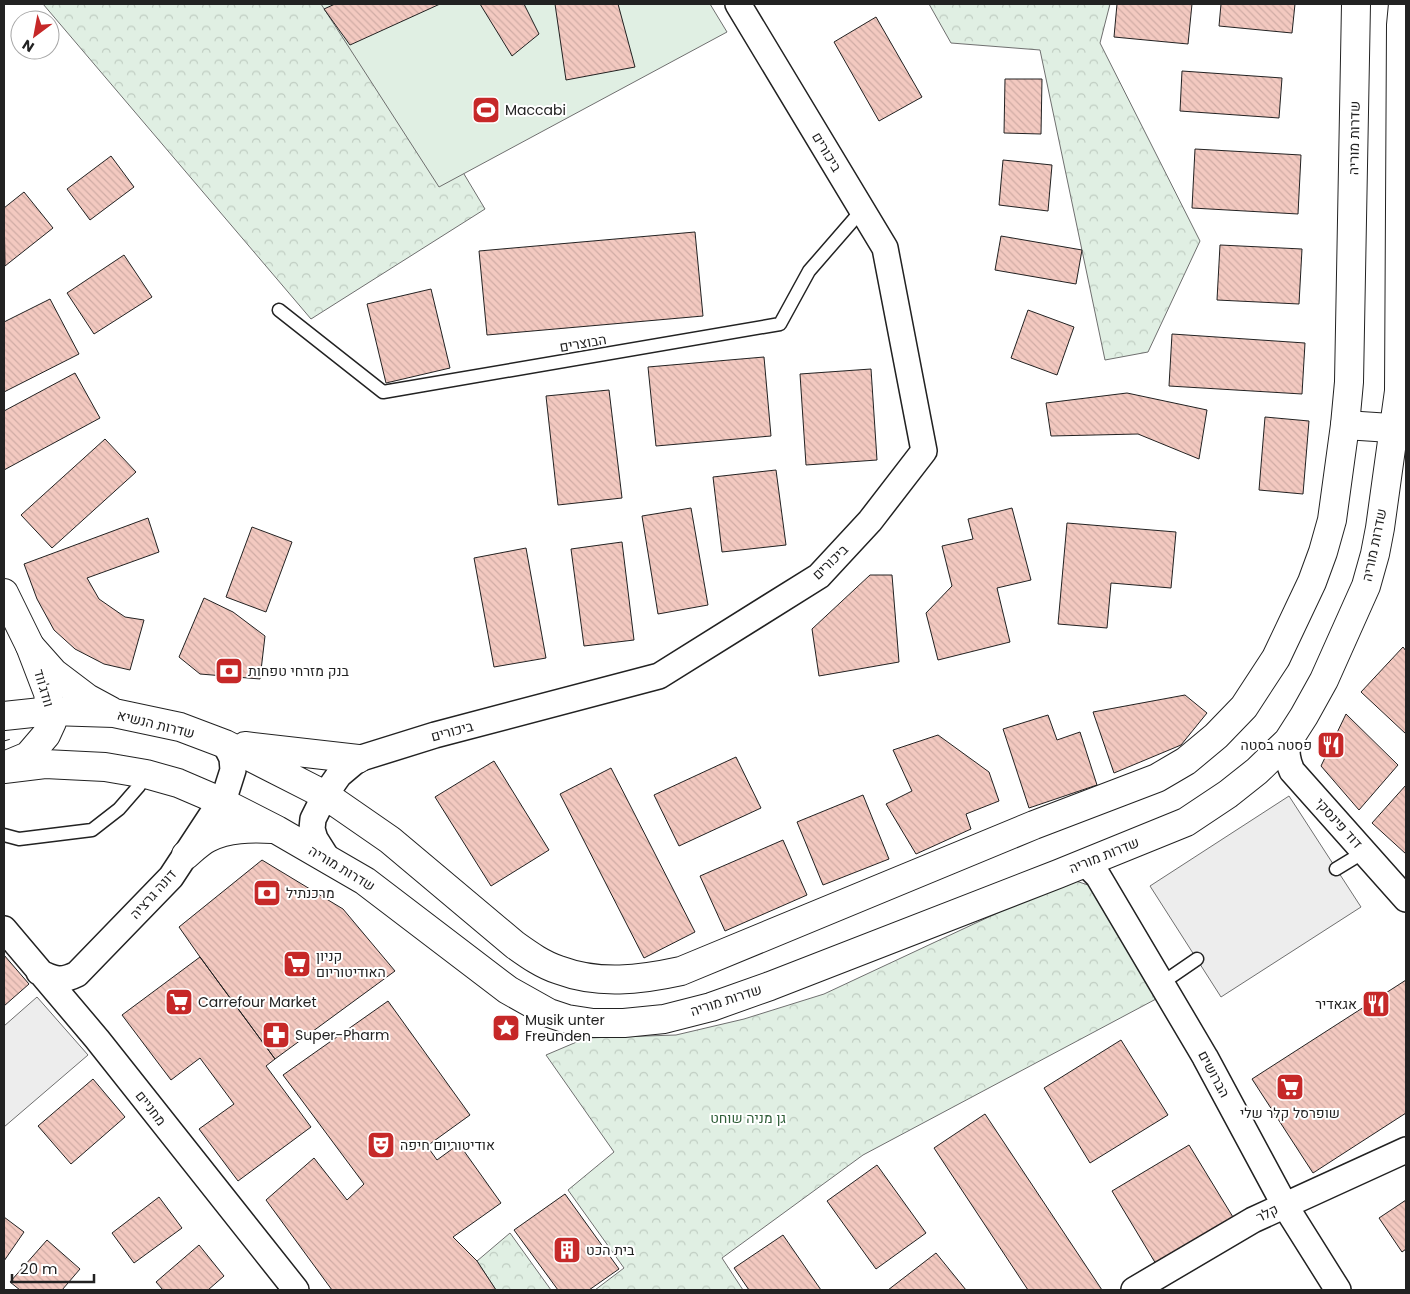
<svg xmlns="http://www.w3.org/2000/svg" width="1410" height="1294" font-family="Poppins,Heebo,sans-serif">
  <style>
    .forest { fill: url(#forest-crowns); stroke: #6f6f6f }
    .pitch { fill: #e0efe3; stroke: #6f6f6f }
    .parking { fill: #ededed; stroke: #6f6f6f }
    .building { fill: url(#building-back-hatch); stroke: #222 }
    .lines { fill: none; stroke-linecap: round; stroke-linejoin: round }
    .lane-casing { stroke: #222; stroke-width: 15 }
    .street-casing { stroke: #222; stroke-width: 28 }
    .secondary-casing { stroke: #222; stroke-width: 30 }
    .primary-casing { stroke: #222; stroke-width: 30 }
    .lane { stroke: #fff; stroke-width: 12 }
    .street { stroke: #fff; stroke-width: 25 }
    .secondary { stroke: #fff; stroke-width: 28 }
    .primary { stroke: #fff; stroke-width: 28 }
    .fence { stroke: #222; stroke-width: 1; stroke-dasharray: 6 2.5; stroke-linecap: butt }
    .labels { text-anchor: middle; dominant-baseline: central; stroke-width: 4; stroke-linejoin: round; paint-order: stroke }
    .poi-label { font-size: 14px; fill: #222; stroke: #fff; text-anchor: start }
    .street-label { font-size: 14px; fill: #222; stroke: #fff }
    .park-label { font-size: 14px; fill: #2f5e38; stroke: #fff }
  </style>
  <defs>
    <pattern id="forest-crowns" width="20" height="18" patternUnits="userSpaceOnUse" patternTransform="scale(1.25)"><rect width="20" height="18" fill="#e0efe3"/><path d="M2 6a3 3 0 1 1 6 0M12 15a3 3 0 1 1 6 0" fill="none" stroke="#c0cdc2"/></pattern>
    <pattern id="building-back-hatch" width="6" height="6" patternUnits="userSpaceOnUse" patternTransform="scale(1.25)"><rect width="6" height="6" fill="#f3c9c0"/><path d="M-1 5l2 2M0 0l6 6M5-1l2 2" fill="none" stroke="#d0aca5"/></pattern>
  </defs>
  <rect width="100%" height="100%" fill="#fff"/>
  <path class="forest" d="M43 4H362L485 209 311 319Z
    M929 4H1110L1100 43 1200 241 1148 352 1105 360 1040 50 951 43Z
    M1070 879 1091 886 1156 999 863 1155 722 1258 743 1290H595L624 1268 568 1190 614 1152 546 1055 586 1038 676 1035 744 1019 824 994Z
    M510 1233 551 1290H496L477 1261Z"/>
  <path class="pitch" d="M321 4H710L727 32 439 187Z"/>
  <path class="parking" d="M1289 796 1361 907 1221 997 1150 886Z
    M37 997 88 1055 4 1127V1026Z"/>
  <path class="building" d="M335 4H440L350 45 324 9Z
    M480 4H524L539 34 512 56Z
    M555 4H618L635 67 566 80Z
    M1117 4H1192L1188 44 1114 37Z
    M1221 4H1295L1292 33 1219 26Z
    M876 17 922 97 879 121 834 42Z
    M1182 71 1282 78 1279 118 1180 111Z
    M1005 79H1042L1041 134 1004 133Z
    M1195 149 1301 155 1298 214 1192 208Z
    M111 156 134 187 90 220 67 189Z
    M1003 160 1052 165 1048 211 999 205Z
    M24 192 53 228 5 266 4 208Z
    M695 232 703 316 487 335 479 251Z
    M1001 236 1082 250 1076 284 995 270Z
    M1220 245 1302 249 1299 304 1217 300Z
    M124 255 152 297 94 334 67 293Z
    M431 289 450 368 386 383 367 304Z
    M50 299 79 354 4 392V322Z
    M1028 310 1074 327 1057 375 1011 358Z
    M1172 334 1305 343 1302 394 1169 386Z
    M764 357 771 436 656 446 648 367Z
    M871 369 877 460 806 465 800 374Z
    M75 373 100 418 4 470V411Z
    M609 390 622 498 558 505 546 396Z
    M1127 393 1207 410 1199 459 1138 434 1051 436 1046 403Z
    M1265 417 1309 421 1303 494 1259 490Z
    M105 439 136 472 52 548 21 515Z
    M776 470 786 545 722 552 713 477Z
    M691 508 708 605 658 614 642 516Z
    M1012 508 1031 580 997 588 1010 642 938 660 926 613 952 586 942 546 973 539 968 519Z
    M148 518 159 552 87 578 99 599 125 617 144 620 130 670 104 664 75 649 54 630 37 599 24 564Z
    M1067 523 1176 532 1171 588 1111 583 1107 628 1058 624Z
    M252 527 292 542 266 612 226 597Z
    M622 542 634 640 584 646 571 549Z
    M526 548 546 658 494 667 474 558Z
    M870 575H892L899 662 819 676 812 629Z
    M204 598 233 612 265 636 260 679 200 674 179 657Z
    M1403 647 1406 651V734L1361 692Z
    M1185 695 1207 713 1181 745 1114 773 1093 712Z
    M1346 714 1398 765 1359 810 1321 766Z
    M1048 715 1057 740 1080 732 1097 785 1029 808 1003 729Z
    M938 735 989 772 999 801 966 814 971 829 916 854 886 804 912 791 893 750Z
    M736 757 761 808 679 846 654 795Z
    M494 761 549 850 491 886 435 797Z
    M611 768 695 932 644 958 560 794Z
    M1406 785V854L1372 823Z
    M863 795 889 859 823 885 797 822Z
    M783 840 807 895 725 931 700 876Z
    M262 860 343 909 395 971 275 1059 200 957 179 927Z
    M4 955 29 984 4 1006Z
    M200 957 275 1059 266 1066 311 1127 238 1181 199 1129 234 1104 200 1058 171 1080 122 1015Z
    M1406 980V1113L1313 1173 1252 1079Z
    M388 1001 470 1115 427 1146 437 1160 459 1144 501 1203 453 1237 477 1261 496 1290H332L266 1200 314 1158 347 1200 364 1184 283 1075Z
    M1121 1040 1168 1115 1090 1163 1044 1088Z
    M93 1079 125 1117 71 1164 38 1126Z
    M985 1114 1102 1290H1028L934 1148Z
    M1189 1145 1236 1222 1159 1269 1112 1191Z
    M877 1165 926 1233 876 1269 827 1201Z
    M565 1194 619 1269 589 1290H558L514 1230Z
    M159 1197 182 1228 134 1263 112 1233Z
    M1406 1200V1249L1402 1252 1379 1218Z
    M4 1217 24 1232 4 1261Z
    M783 1235 821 1290H749L734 1268Z
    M47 1240 80 1269 62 1290H20L10 1282Z
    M199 1245 224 1276 208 1290H163L156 1282Z
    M936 1253 966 1290H888Z"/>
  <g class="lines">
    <defs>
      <path id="lane" d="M279 310 383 392 780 324 809 271 862 210
        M4 835 19 839 92 830 119 809 139 786 146 774
        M1336 869 1364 852
        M1162 983 1197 959"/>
      <path id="street" d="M1288 741C1286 752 1287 760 1292 771L1406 899
        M327 858 315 839 312 829 313 819 325 795 339 775 358 759 435 735 659 676 819 576 870 521 924 451 885 248 738 4
        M1082 864 1089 867 1098 876 1205 1057 1284 1204 1338 1290
        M4 929 97 1039 296 1290
        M39 972C55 980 61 982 77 974L171 877 215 810 226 792 233 770 232 758 225 744
        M1134 1290 1253 1220 1406 1150"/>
      <path id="secondary" d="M1345 425 1406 429
        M4 593 30 646 48 693 52 722 46 735 28 756 4 766"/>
      <path id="primary" d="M30 646 54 673 87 698 111 711
        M4 716 51 711 114 713 180 727 225 744 325 795 390 840 515 945C529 955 543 965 559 970 599 985 640 980 681 971L1034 825 1157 778 1186 761 1216 736 1244 707 1276 658 1312 582 1323 552 1332 520 1345 425 1349 382 1356 4
        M245 746 358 759
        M4 769 45 764 105 767 146 774 178 783 220 801 277 830 365 881 508 990 549 1013 567 1019 593 1023H624L664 1019 711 1007 770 986 1058 874 1186 822 1228 794 1257 771 1288 741 1304 716 1324 680 1366 586 1375 554 1380 528 1399 391 1401 25 1403 4
        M186 855C193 849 200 842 208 838 228 828 251 828 272 829"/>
    </defs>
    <use href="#lane" class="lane-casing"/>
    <use href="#street" class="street-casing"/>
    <use href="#secondary" class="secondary-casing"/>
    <use href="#primary" class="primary-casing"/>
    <use href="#lane" class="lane"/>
    <use href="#street" class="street"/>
    <use href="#secondary" class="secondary"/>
    <use href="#primary" class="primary"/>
    <path class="fence" d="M4 741 11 739"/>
  </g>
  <defs>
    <symbol id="stadium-square" viewBox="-11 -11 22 22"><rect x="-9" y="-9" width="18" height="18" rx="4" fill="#c62828" stroke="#fff"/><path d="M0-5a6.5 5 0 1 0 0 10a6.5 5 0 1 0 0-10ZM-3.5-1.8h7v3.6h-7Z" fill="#fff"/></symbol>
    <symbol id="bank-square" viewBox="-11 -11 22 22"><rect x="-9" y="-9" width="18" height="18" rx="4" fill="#c62828" stroke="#fff"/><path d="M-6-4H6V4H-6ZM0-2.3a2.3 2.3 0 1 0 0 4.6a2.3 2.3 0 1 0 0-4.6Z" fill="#fff"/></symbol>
    <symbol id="restaurant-square" viewBox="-11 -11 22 22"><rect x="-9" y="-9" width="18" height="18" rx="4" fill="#c62828" stroke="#fff"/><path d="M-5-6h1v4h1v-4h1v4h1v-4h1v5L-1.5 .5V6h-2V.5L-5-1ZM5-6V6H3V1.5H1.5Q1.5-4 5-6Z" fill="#fff"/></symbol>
    <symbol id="supermarket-square" viewBox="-11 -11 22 22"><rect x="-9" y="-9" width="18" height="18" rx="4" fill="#c62828" stroke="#fff"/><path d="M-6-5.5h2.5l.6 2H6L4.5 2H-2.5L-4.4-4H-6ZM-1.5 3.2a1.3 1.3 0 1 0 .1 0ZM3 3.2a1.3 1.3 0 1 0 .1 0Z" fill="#fff"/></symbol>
    <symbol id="sight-square" viewBox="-11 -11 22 22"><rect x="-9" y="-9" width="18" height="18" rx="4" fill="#c62828" stroke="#fff"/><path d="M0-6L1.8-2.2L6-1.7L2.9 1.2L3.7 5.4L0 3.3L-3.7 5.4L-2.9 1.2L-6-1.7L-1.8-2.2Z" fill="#fff"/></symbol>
    <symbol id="pharmacy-square" viewBox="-11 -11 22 22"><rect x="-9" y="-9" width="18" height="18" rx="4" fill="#c62828" stroke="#fff"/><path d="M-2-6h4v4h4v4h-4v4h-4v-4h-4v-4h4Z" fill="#fff"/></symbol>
    <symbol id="theatre-square" viewBox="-11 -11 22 22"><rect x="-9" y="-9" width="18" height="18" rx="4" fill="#c62828" stroke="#fff"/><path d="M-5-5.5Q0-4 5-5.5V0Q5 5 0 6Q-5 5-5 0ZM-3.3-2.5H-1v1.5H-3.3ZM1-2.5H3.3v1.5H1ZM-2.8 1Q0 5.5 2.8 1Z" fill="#fff"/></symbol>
    <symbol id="building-square" viewBox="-11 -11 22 22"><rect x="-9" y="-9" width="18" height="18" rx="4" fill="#c62828" stroke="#fff"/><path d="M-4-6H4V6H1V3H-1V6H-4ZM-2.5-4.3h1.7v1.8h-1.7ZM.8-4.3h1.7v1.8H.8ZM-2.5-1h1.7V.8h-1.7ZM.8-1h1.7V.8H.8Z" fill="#fff"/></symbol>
  </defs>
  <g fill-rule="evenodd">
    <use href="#stadium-square" x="470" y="94" width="32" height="32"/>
    <use href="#bank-square" x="213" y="655" width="32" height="32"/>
    <use href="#restaurant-square" x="1315" y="729" width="32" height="32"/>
    <use href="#bank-square" x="251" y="877" width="32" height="32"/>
    <use href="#supermarket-square" x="281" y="948" width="32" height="32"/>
    <use href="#supermarket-square" x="163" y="986" width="32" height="32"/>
    <use href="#restaurant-square" x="1360" y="988" width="32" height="32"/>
    <use href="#sight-square" x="490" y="1012" width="32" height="32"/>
    <use href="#pharmacy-square" x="260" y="1019" width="32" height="32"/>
    <use href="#supermarket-square" x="1274" y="1071" width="32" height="32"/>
    <use href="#theatre-square" x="365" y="1129" width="32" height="32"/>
    <use href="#building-square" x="551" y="1234" width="32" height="32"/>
  </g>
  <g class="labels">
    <g class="poi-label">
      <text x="505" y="110">Maccabi</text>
      <text x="248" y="671">בנק מזרחי טפחות</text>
      <text x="1312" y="745" text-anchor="end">פסטה בסטה</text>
      <text x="286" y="893">מרכנתיל</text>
      <text x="316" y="956">קניון<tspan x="316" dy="16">האודיטוריום</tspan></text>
      <text x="198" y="1002">Carrefour Market</text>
      <text x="1357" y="1004" text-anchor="end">אגאדיר</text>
      <text x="525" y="1020">Musik unter<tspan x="525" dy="16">Freunden</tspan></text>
      <text x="295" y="1035">Super-Pharm</text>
      <text x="1290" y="1113" text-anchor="middle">שופרסל קלר שלי</text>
      <text x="400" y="1145">אודיטוריום חיפה</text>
      <text x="586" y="1250">בית הכט</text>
    </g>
    <g class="street-label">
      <text transform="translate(1354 138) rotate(-89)">שדרות מוריה</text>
      <text transform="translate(827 152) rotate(59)">ביכורים</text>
      <text transform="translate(583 343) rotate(-10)">הבוצרים</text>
      <text transform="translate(1374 545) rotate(-78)">שדרות מוריה</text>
      <text transform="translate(830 562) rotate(-44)">ביכורים</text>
      <text transform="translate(44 688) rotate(74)">וודג'ווד</text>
      <text transform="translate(156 724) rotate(14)">שדרות הנשיא</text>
      <text transform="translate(452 731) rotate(-15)">ביכורים</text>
      <text transform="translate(1339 823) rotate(48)">דוד פינסקי</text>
      <text transform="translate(1104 855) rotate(-22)">שדרות מוריה</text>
      <text transform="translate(342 868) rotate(31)">שדרות מוריה</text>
      <text transform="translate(153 894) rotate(-48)">דונה גרציה</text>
      <text transform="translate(726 1000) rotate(-18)">שדרות מוריה</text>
      <text transform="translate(1214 1074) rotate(62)">הברושים</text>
      <text transform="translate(151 1108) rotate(52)">מחניים</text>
      <text transform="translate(1267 1213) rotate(-27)">קלר</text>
    </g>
    <g class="park-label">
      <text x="748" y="1118">גן מניה שוחט</text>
    </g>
  </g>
  <rect width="1410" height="1294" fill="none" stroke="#222222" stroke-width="10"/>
  <g transform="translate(35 35) rotate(212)"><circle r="24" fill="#ffffff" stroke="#a7a7a7"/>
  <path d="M0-4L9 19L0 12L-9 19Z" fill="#c62828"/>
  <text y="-8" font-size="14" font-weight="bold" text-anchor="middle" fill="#222222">N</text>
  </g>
  <path d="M12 1274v8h82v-8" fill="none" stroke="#222222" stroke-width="2.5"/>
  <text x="20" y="1274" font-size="15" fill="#222222" stroke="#ffffff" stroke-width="4" paint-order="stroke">20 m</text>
</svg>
